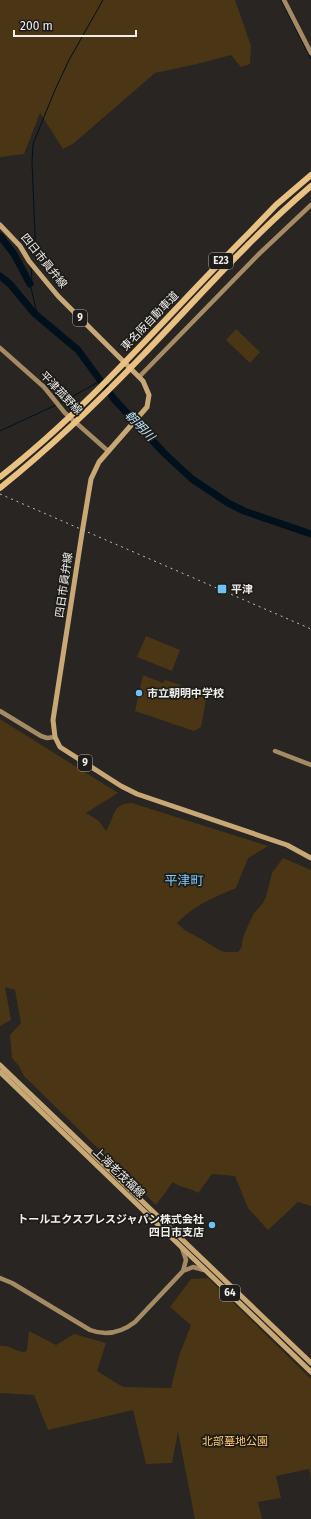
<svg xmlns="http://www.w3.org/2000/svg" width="311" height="1519" font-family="'Fira Sans','Noto Sans JP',sans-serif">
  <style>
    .green { fill: #4a3614 }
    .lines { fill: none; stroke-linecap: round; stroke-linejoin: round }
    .stream { stroke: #00111c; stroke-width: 1 }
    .river { stroke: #00111c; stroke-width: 7 }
    .secondary { stroke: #a58b64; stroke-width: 4.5 }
    .primary { stroke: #c8a874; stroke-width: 5 }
    .highway { stroke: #e9c183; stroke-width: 6 }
    .rail { stroke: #bfbdba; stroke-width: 1; stroke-dasharray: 2 4; stroke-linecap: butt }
    .poi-dot { fill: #6ec2f3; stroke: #1e1c19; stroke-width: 1.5 }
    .labels { text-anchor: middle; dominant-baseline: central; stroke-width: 3.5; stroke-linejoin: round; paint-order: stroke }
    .shield { fill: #1e1c19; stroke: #b0afac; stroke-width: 1 }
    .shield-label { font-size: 10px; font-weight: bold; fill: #efeeeb }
    .street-label { font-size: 11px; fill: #efeeeb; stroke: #1e1c19 }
    .poi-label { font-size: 11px; font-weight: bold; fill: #efeeeb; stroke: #1e1c19; text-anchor: start }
    .park-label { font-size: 11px; fill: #fdc770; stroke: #1e1c19 }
    .water-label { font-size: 12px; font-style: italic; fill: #c1e4fb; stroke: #1e1c19 }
    .quarter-label { font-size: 13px; fill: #7fcbf9; stroke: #1e1c19 }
  </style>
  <rect width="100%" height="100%" fill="#282522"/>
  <path class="green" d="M0 0H235L251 46 250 64 241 67 231 55 197 64 155 73 74 143 63 149 40 113 24 154 0 157Z
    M236 329 260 352 250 363 226 340Z
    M146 636 180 650 172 671 137 657Z
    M143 675 163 683 165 680 207 694 201 727 194 731 135 711Z
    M0 719 118 793 86 813 99 821 106 831C115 817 112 803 132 803L268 846 248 858 236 888C213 898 196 904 177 923L186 931 203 940 219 950 225 952H238L242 947V941L246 930 254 913 263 903 266 897 272 873 283 858 311 870V1206L298 1202 268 1230 248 1208 235 1176 212 1174 198 1193C189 1187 180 1188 173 1182L156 1205 24 1076 19 1066 12 1058 10 1035 21 1023 15 990 5 987 11 1020 0 1026Z
    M208 1278 311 1379V1479L309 1469 276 1476 281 1498 258 1502 262 1519H195L178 1432 172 1463 146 1464 133 1410 48 1430 34 1395 0 1393V1346C9 1344 16 1352 25 1352L27 1350 29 1331 56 1345 74 1334 106 1343 97 1371 123 1387 171 1388 179 1356 191 1325 170 1307 191 1279Z"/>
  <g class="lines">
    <path class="stream" d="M281 0 311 59
      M36 258 32 162 33 144 55 90 69 60 103 0
      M31 267 32 281 30 284 38 317
      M59 404 100 381
      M0 431 56 405"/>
    <path class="river" d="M0 236 14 254 30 284
      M0 276 10 284 34 313 78 350 114 399 164 453 192 479 228 503 244 511 311 534"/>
    <path class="secondary" d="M284 0 311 53
      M0 348 44 387 65 413 108 451
      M139 377 258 255 311 205
      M0 711 41 736 47 738 55 737
      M275 751 311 765
      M183 1271 193 1267 204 1270
      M0 1278 12 1283 90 1330C106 1336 122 1332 135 1322L183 1271 186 1260 182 1248"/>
    <path class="primary" d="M0 225 20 246 29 261 58 296 143 381 149 395 147 407 99 462 91 479 82 533 53 720 55 737 60 747 121 786 137 794 287 845 311 858
      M0 1065 311 1363
      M0 1072 311 1372"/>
    <path class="highway" d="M0 477C92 405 167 315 249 233L276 205 311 175
      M0 488C51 447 97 403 142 356 198 298 250 238 311 186"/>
    <path class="rail" d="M0 494 311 629"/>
  </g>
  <g class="poi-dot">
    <rect x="217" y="584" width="10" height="10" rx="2"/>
    <circle cx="139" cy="693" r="4"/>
    <circle cx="212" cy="1225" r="4"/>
  </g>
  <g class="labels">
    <g class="shield">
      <rect x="209" y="253" width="24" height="16" rx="3"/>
      <rect x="73" y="310" width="14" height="16" rx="3"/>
      <rect x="78" y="755" width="14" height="16" rx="3"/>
      <rect x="220" y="1285" width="20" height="16" rx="3"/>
    </g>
    <g class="shield-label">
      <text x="221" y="261">E23</text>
      <text x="80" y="318">9</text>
      <text x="85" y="763">9</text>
      <text x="230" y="1293">64</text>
    </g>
    <g class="street-label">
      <text transform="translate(44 261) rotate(51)">四日市員弁線</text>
      <text transform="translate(150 321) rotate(-46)">東名阪自動車道</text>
      <text transform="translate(61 393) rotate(46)">平津菰野線</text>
      <text transform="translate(64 585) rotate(-82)">四日市員弁線</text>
      <text transform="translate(119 1173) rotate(44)">上海老茂福線</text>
    </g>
    <g class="poi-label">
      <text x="231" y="589">平津</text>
      <text x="147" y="693">市立朝明中学校</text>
      <text x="204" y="1219" text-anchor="end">トールエクスプレスジャパン株式会社<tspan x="204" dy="13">四日市支店</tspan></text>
    </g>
    <g class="park-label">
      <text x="235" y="1441">北部墓地公園</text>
    </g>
    <g class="water-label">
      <text transform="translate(140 426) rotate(46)">朝明川</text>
    </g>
    <g class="quarter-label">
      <text x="184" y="880">平津町</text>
    </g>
  </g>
  <path d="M14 30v6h122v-6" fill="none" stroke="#efeeeb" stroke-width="2"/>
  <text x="20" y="30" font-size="12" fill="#efeeeb" stroke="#1e1c19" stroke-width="3" paint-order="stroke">200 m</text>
</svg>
